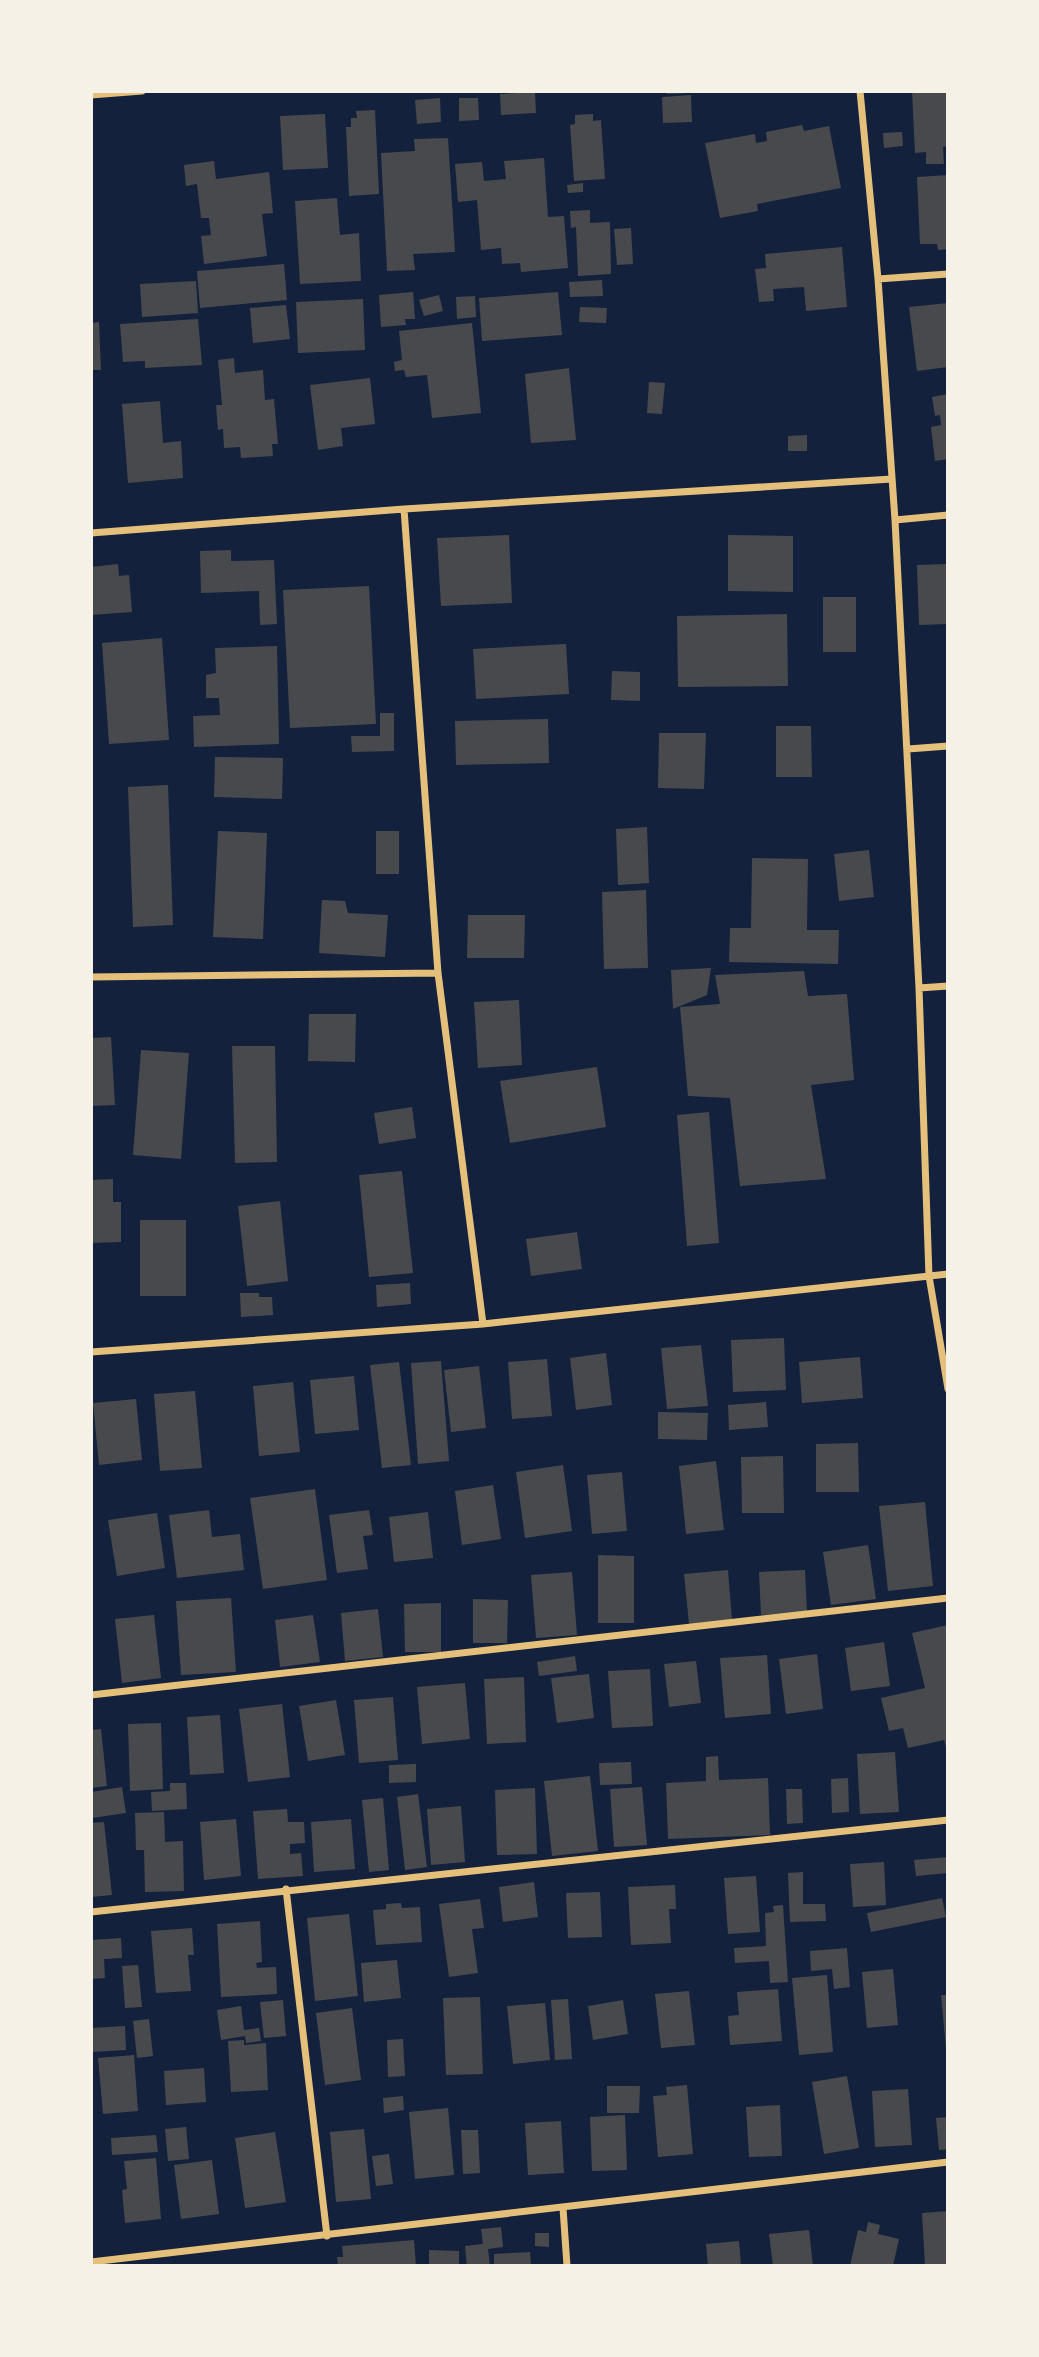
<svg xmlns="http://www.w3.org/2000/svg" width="1039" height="2357" font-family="Arial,sans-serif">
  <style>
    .building { fill: #48494c }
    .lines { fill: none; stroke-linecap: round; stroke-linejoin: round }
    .minor { stroke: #e5c07b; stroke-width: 7 }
  </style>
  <rect width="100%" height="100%" fill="#14213d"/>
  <path class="building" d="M667 91H688V93L667 94Z
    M912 91H948V146L943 147 944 164H926V152L915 153Z
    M535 92 536 113 501 115 500 94Z
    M691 95 692 122 663 123 662 97Z
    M440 98 441 122 417 124 415 100Z
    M459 98H478L479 120 459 121Z
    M375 110 379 194 349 196 346 127H351V118H357L356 111Z
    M325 114 328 168 283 170 280 116Z
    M593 114V121L601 120 605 179 574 181 570 125 575 124V115Z
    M802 125 804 131 829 126 841 188 757 204 758 211 720 218 705 143 755 134 756 143 767 141 766 132Z
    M902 132 903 146 884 148 883 133Z
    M448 138 455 252 413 254 415 270 387 271 381 153 415 151 414 139Z
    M544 158 548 217 564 216 568 268 521 272 520 263 502 264 501 248 481 250 477 200 458 202 455 164 482 162 484 181 506 179 504 161Z
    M214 161 216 179 269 172 273 213 262 214 267 256 204 264 201 236 211 235 209 218H201L197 184 186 186 184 165Z
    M948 175V249L938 250 937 244H920L917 177Z
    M583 183V192L568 193 567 185Z
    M337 198 340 235 359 233 361 281 300 284 295 201Z
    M590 210V223L610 222 611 274 578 276 576 227 571 228 570 211Z
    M631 228 633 264 617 265 614 229Z
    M842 247 847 307 806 311 804 287 773 289 774 301 759 302 755 269 766 268 765 254Z
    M284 264 287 300 200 308 197 271Z
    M602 280 603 296 570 297 569 282Z
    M196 281 198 313 142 317 140 284Z
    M413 292 415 319H405L406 325 381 327 379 295Z
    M558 292 562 335 482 341 479 298Z
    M439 295 443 311 424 316 419 300Z
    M475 296 476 317 457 319 456 297Z
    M363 299 365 350 298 353 296 302Z
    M948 303V367L917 371 909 307Z
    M286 305 290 339 253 343 250 308Z
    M580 307 607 308 606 323 579 322Z
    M198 319 202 365 145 368V361L123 362 120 324Z
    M99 322 101 370H91V323Z
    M472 323 481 413 432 418 427 375 406 377 404 370 395 371 394 362 402 360 399 331Z
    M234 358 235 373 263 370 265 400 274 399 278 444H272L273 456 241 458 240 447 224 448 223 429 218 430 216 405H222L218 360Z
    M569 368 576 440 531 443 525 374Z
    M370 378 375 424 341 428 343 446 318 450 310 385Z
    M649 382 665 383 662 414 647 413Z
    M948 394V459L935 461 931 427 941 425 940 415 935 416 932 397Z
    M160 401 163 443 181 441 183 478 128 483 122 404Z
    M807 435V451H788V436Z
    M509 535 512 603 441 606 437 538Z
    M728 535 793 536V592L728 591Z
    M231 550V561L274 560 277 624 260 625 259 591 201 593 200 551Z
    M118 564 119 576 129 575 132 612 91 615V567Z
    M948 564V624L919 625 917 565Z
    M369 586 376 724 290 728 283 590Z
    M823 597H856V652H823Z
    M787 614 788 686 678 687 677 616Z
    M162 638 169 740 109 744 102 643Z
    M566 644 569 694 476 699 473 649Z
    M277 646 279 744 194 747 193 716 220 715 219 698H206V675L216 673 215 648Z
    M612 671 640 672V701L611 700Z
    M380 713H394V751L352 752 351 736H380Z
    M548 719 549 763 456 765 455 721Z
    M776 726H811L812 777H776Z
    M659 733H706L704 789 658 788Z
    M215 757 283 758 282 799 214 797Z
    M168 785 173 925 133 927 128 787Z
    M647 827 649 883 618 885 616 829Z
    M218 831 267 833 263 939 213 937Z
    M376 831H399V874H376Z
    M869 850 874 897 839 901 834 854Z
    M752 858 808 859 807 930H839L838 964 729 962 730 928H751Z
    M646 890 648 968 604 969 602 892Z
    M322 900 345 901 348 913 388 915 385 957 319 953Z
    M468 915H525L524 958H467Z
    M711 968 707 995 673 1009 671 970Z
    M804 971 808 996 847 994 854 1080 811 1085 826 1179 740 1186 730 1098 688 1096 680 1007 720 1004 715 975Z
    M519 1000 522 1065 478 1068 474 1002Z
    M309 1014H356L355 1062 308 1061Z
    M111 1037 115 1105 91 1106V1038Z
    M232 1046H275L277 1162 235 1163Z
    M141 1050 189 1053 181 1159 133 1155Z
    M597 1067 606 1127 510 1143 500 1081Z
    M412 1107 416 1138 379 1144 374 1113Z
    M709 1112 719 1243 687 1246 677 1115Z
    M402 1171 413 1273 369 1277 359 1175Z
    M113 1179V1202H121V1242L91 1243V1180Z
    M280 1201 288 1281 247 1286 238 1206Z
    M140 1220H186V1296H140Z
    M577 1232 582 1269 531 1276 526 1239Z
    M410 1283 411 1304 377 1307 376 1285Z
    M240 1293H259V1297H272L273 1315 241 1317Z
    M784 1338 786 1390 733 1392 731 1340Z
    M701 1345 708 1406 667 1409 661 1348Z
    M606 1353 612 1405 576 1410 570 1358Z
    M860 1357 863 1398 802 1403 799 1362Z
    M547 1359 552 1416 512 1419 508 1362Z
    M441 1361 449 1461 418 1464 411 1363Z
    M399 1362 411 1465 382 1468 370 1365Z
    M479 1366 486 1428 451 1432 444 1370Z
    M354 1376 359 1430 315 1434 310 1380Z
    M293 1382 300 1452 259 1456 253 1386Z
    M195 1391 202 1468 160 1471 154 1394Z
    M136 1399 142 1460 99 1465 93 1403Z
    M766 1402 768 1427 729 1430 728 1405Z
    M658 1412 708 1413 707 1440 658 1439Z
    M858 1443 859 1492H816V1444Z
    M783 1456 784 1513H742L741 1457Z
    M716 1461 724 1530 686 1534 679 1466Z
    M563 1465 572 1531 525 1538 516 1472Z
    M622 1472 627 1531 592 1534 587 1475Z
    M493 1485 501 1539 462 1545 455 1491Z
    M315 1489 327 1580 263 1589 250 1498Z
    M925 1502 933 1586 888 1591 879 1506Z
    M209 1510 212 1537 240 1534 244 1570 177 1578 169 1515Z
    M369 1510 373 1535 363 1536 368 1569 337 1573 329 1515Z
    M428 1512 433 1558 394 1562 389 1517Z
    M157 1513 165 1568 117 1576 108 1520Z
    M868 1545 876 1599 831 1605 823 1552Z
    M598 1555 634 1556V1623H598Z
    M728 1570 732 1620 689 1624 684 1574Z
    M805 1570 807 1612 761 1615 759 1572Z
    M572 1572 577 1635 536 1638 531 1575Z
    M231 1598 236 1672 181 1675 176 1601Z
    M473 1599 508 1600 507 1643H473Z
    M441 1603V1652H405L404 1604Z
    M378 1609 383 1657 345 1661 341 1613Z
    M154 1615 161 1678 122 1683 115 1619Z
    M313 1615 320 1662 280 1667 275 1620Z
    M948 1625V1754L944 1740 908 1748 903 1728 889 1731 881 1698 925 1688 912 1633Z
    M884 1642 890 1686 851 1691 845 1648Z
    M817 1654 823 1709 786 1714 779 1659Z
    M767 1655 771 1714 725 1718 720 1658Z
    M575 1656 577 1671 539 1676 537 1662Z
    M696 1661 701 1703 669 1707 664 1664Z
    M650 1669 653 1726 612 1728 608 1671Z
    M589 1674 594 1718 557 1723 551 1678Z
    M524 1677 526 1742 487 1744 484 1679Z
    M465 1683 470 1739 422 1744 417 1687Z
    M393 1697 398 1760 359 1763 354 1700Z
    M336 1700 345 1755 308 1761 299 1706Z
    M282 1704 290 1777 248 1782 239 1709Z
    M220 1715 224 1773 190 1775 187 1717Z
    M161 1723 163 1789 130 1791 128 1724Z
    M101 1729 107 1786 91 1788V1730Z
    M895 1752 899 1812 860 1814 857 1754Z
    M718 1756 719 1780 768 1778 770 1835 668 1839 666 1783 706 1781V1757Z
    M631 1762 632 1784 600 1785 599 1763Z
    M416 1764V1782L389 1783V1765Z
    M590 1776 598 1851 552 1856 544 1781Z
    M848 1778 849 1812 832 1813 831 1779Z
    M170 1783H186L187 1809 152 1811 151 1792 170 1791Z
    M122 1787 126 1813 92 1818 91 1792Z
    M642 1787 647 1845 614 1847 610 1789Z
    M535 1788 537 1854 497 1855 495 1790Z
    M786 1789H802L803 1823 787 1824Z
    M418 1794 427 1867 405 1870 397 1797Z
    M383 1798 389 1870 369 1872 362 1800Z
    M461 1806 465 1862 431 1865 427 1809Z
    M287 1809 288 1822H304L305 1843 290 1844V1854L301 1853 303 1876 258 1879 253 1811Z
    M164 1812 165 1842 183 1841 184 1891 145 1892 144 1850H136L135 1813Z
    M236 1819 241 1876 204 1880 200 1822Z
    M351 1819 355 1869 314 1872 311 1822Z
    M104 1822 112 1895 91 1897V1823Z
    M948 1857V1873L916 1876 914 1860Z
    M884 1862 886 1905 853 1907 850 1864Z
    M803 1872V1904H825L826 1921 790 1922 788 1873Z
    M756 1876 760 1932 728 1934 724 1878Z
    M534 1882 538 1917 503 1922 499 1887Z
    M675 1885 676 1909H669L671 1943 631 1945 628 1887Z
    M600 1892 602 1937 568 1938 566 1893Z
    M942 1898 946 1917 871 1932 867 1913Z
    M480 1899 484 1928 472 1929 478 1973 449 1977 439 1904Z
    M401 1903 402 1908 420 1907 422 1942 376 1945 373 1910 386 1909V1904Z
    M783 1905 788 1982 770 1983 769 1961 735 1963 734 1948 766 1946 765 1913 774 1912 773 1906Z
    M349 1914 358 1996 315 2001 307 1918Z
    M260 1921 262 1962 256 1963 257 1968 276 1967 277 1994 221 1997 217 1924Z
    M192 1928 194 1955H188L191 1991 156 1993 151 1931Z
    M121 1938 122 1958 104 1959 105 1978 91 1979V1940Z
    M847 1948 850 1987 834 1989 832 1969 811 1971 810 1951Z
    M397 1960 401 1998 364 2002 361 1963Z
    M138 1965 142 2007 125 2008 122 1966Z
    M893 1969 898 2025 867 2028 862 1972Z
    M827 1975 833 2052 799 2055 792 1978Z
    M778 1989 782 2041 730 2045 728 2016 739 2015 737 1992Z
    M689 1991 695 2045 661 2048 655 1994Z
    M941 1995H948V2048L946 2049Z
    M480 1997 483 2074 446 2075 443 1998Z
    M568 1999 572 2059 555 2060 551 2000Z
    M283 2000 286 2036 264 2038 260 2002Z
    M623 2000 628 2034 593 2040 588 2006Z
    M545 2003 550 2060 513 2064 507 2006Z
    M241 2006 244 2030 259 2028 261 2041 246 2043 245 2036 221 2040 217 2010Z
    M352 2008 361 2080 325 2085 316 2013Z
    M149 2019 153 2056 137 2058 133 2021Z
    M125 2026 126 2050 91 2052V2028Z
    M403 2039 405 2076 388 2077 387 2040Z
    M244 2040V2045L266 2043 268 2090 231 2092 228 2041Z
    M134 2055 138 2111 103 2114 98 2058Z
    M204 2068 206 2102 166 2105 164 2071Z
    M847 2076 859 2148 824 2154 812 2082Z
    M687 2085 693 2154 658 2157 653 2096 667 2095 666 2087Z
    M607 2086H640L639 2113H607Z
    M908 2089 912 2145 875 2147 872 2091Z
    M403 2096 404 2110 384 2113 383 2098Z
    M780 2105 782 2156 749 2157 746 2107Z
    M448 2108 454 2175 415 2179 409 2112Z
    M625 2115 627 2170 592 2171 590 2117Z
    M948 2117V2149L939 2150 936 2118Z
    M561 2121 564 2173 528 2175 525 2123Z
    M186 2127 189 2159 168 2161 165 2129Z
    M364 2129 371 2199 336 2202 330 2132Z
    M461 2130H478L480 2173 463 2174Z
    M275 2132 286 2202 245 2208 235 2138Z
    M156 2135 158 2152 112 2155 111 2138Z
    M389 2154 393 2184 376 2186 372 2156Z
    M156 2158 161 2219 125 2223 122 2190 127 2189 124 2161Z
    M212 2160 219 2214 181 2219 174 2165Z
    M948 2211V2266H925L922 2213Z
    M868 2222 880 2225 878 2234 899 2239 893 2266H850L858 2230 866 2232Z
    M501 2227 503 2247 488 2249 490 2266H467L465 2246 483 2244 481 2229Z
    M809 2230 813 2266H773L769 2234Z
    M535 2233H549V2247L535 2246Z
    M414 2240 416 2266H338L337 2257H343L342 2246Z
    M739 2241 741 2266H708L706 2244Z
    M429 2250 459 2251V2266H429Z
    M530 2252 531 2266H494V2254Z"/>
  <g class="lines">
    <path class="minor" d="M860 91 878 279 895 520 919 988 929 1276 948 1389
      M91 95 142 91
      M878 279 948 274
      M404 509 438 973 483 1324
      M895 520 948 515
      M91 533 404 509 892 479
      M908 749 948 746
      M91 977 438 973
      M919 988 948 986
      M91 1352 483 1324 948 1274
      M91 1695 948 1598
      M286 1889 327 2236
      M91 1912 948 1820
      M563 2208 567 2266
      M91 2262 948 2162"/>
  </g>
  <rect width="1039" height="2357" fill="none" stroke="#f6f1e7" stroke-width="186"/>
</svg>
